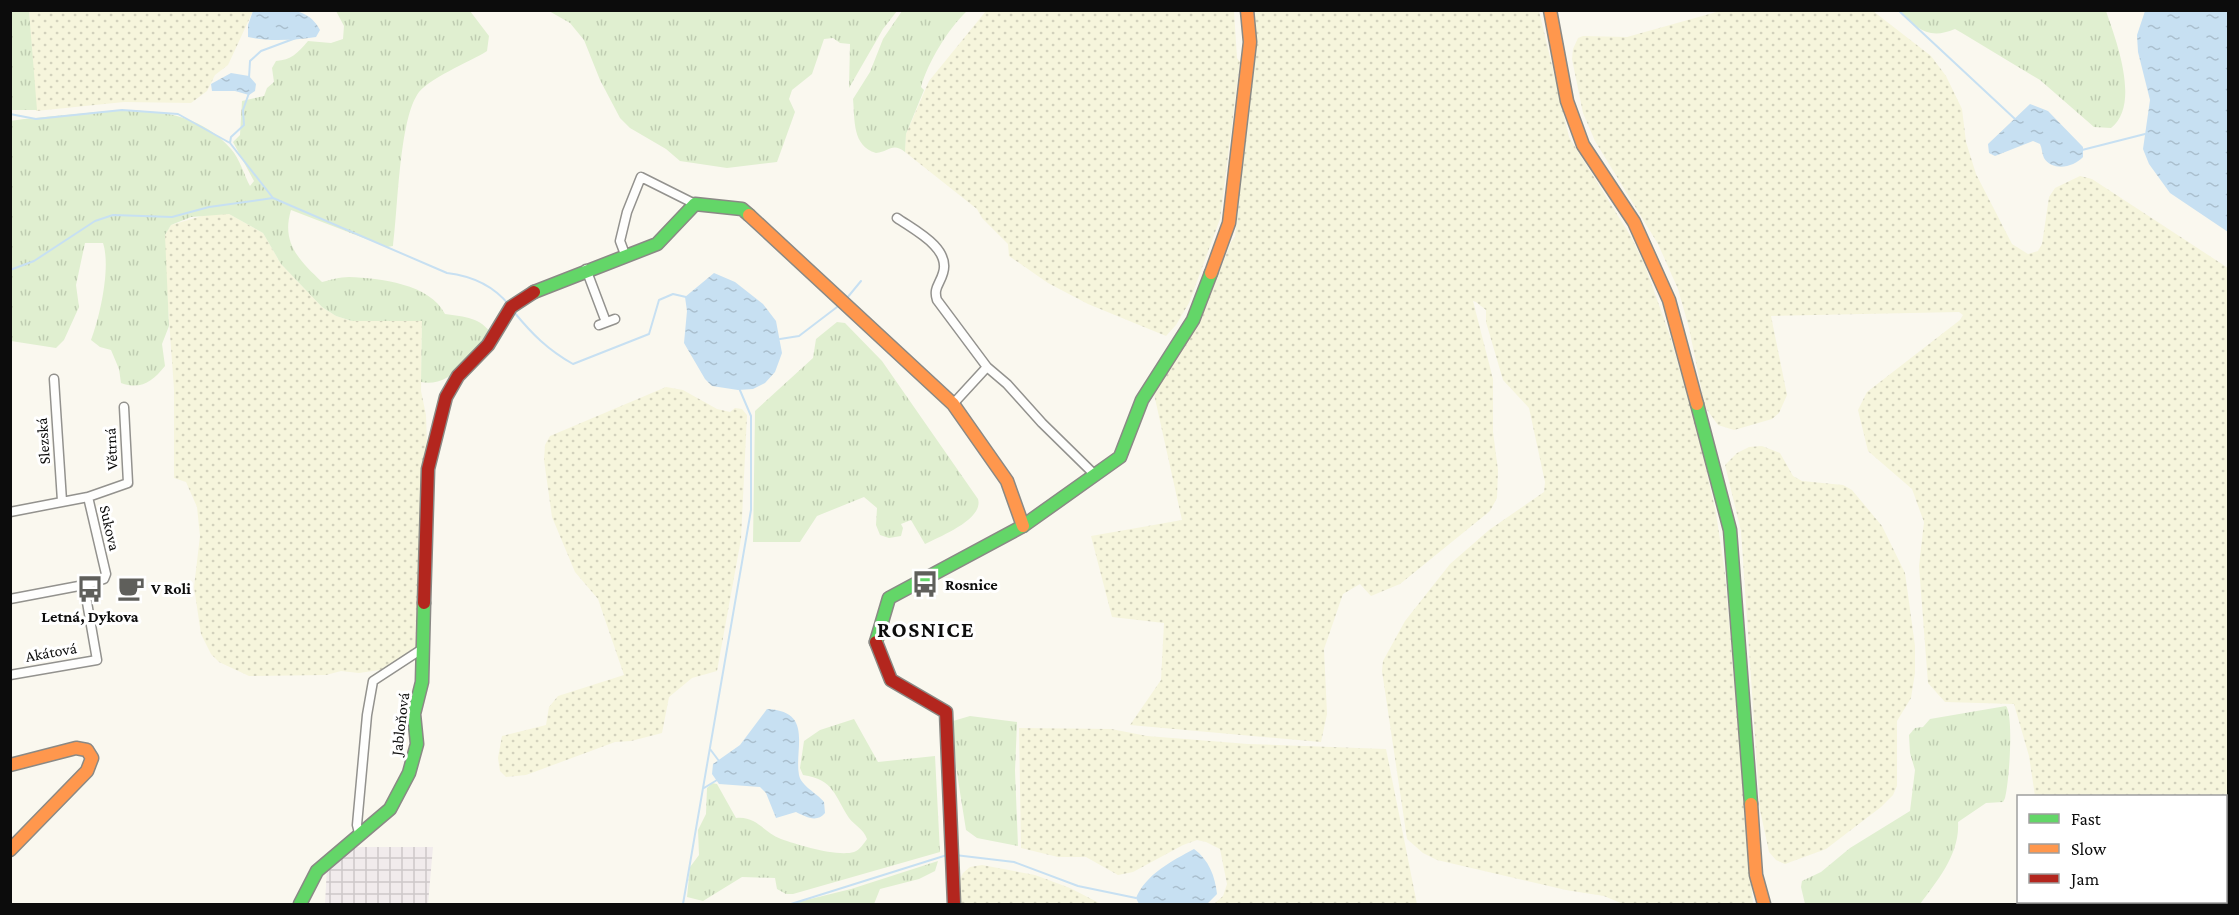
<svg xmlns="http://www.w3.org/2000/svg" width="2239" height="915" font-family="'Crimson Pro',serif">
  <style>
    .industrial { fill: url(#industrial-grid) }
    .farmland { fill: url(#farmland-dots) }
    .grass { fill: url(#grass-tufts) }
    .water { fill: url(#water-ripples) }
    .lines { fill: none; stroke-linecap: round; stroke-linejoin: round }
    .stream { stroke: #c7e0f2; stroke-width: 2 }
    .street-casing { stroke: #93928e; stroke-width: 11 }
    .fast-casing { stroke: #8a8985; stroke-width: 15 }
    .slow-casing { stroke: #8a8985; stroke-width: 15 }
    .jam-casing { stroke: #8a8985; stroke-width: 15 }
    .street { stroke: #fefefd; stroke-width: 8 }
    .fast { stroke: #63d668; stroke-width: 12 }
    .slow { stroke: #ff974d; stroke-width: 12 }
    .jam { stroke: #b3261e; stroke-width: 12 }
    .labels { text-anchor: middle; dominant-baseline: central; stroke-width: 6; stroke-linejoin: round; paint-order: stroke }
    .street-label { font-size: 16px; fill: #0c0c0c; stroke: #fff }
    .poi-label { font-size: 16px; font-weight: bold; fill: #0c0c0c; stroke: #fff; text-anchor: start }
    .district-label { font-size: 22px; font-weight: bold; letter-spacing: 1.5px; fill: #0c0c0c; stroke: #fff }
  </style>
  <defs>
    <pattern id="industrial-grid" width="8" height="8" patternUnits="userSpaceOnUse" patternTransform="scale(1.5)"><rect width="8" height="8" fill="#f1ebec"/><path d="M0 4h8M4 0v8" fill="none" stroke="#cdc8c9"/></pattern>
    <pattern id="farmland-dots" width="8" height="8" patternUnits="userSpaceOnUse" patternTransform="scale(1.5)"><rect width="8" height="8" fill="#f6f5dc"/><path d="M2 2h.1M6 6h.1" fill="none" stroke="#d2d1bc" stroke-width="1.8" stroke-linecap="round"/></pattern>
    <pattern id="grass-tufts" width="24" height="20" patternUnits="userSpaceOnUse" patternTransform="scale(1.5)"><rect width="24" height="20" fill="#e0efd0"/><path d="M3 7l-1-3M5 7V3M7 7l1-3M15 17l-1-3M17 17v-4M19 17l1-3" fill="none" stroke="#bfccb1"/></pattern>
    <pattern id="water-ripples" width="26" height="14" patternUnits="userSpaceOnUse" patternTransform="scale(1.5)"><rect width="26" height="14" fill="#c7e0f2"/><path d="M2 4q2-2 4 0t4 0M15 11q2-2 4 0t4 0" fill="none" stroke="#aabfce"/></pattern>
  </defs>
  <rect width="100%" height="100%" fill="#faf8ef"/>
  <path class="industrial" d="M350 847H433L428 904H325L327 867Z"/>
  <path class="farmland" d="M29 11H253L228 65 215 75 207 91 191 103 124 102 36 111Z
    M986 11H1234L1237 58 1240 62 1220 219 1189 303 1176 325 1166 336 1088 304 1048 283 1009 256 1008 244 982 218 977 209 905 152 906 134 929 81Z
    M1251 11H1539L1569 137 1630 235 1644 263 1669 333 1696 425 1716 513 1725 574 1753 904H1623L1604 896 1566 890 1437 860 1423 853 1407 839 1382 671 1383 661 1405 621 1450 564 1489 530 1544 492 1545 482 1529 408 1503 380 1486 322V310L1476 302 1473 301 1493 379V432L1498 470 1497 498 1490 511 1400 584 1371 596 1360 584 1343 594 1324 649 1327 714 1321 742 1130 725 1161 680 1164 623 1112 617 1091 536 1182 520 1154 394 1205 308 1231 242 1235 237 1255 48Z
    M1720 11H1873L1931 56 1946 76 1962 109 1966 142 1976 174 2012 244 2028 254 2038 251 2042 244 2049 197 2055 188 2080 176 2092 179 2228 268V830L2226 832V796H2035L2029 756 2014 704 1945 702 1928 683 1919 566 1924 522 1912 489 1868 451 1858 410 1867 392 1960 320 1963 315 1959 312 1771 316 1787 395 1779 413 1772 419 1734 430 1718 425 1705 407 1689 328 1678 289 1658 244 1595 141 1583 113 1572 59 1573 49 1578 38 1583 36 1627 37Z
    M209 214H229L263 233 281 264 322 307 336 316 352 321H422L421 391 426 415 427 443 421 480V559L417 646 386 669 359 673 341 671 326 675 249 676 219 662 211 654 201 634 194 587 200 536 197 507 186 482 174 478V389L164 251 165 235 171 225Z
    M666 387 683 390 717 409 730 412 735 408 742 409 747 415 741 539 717 671 692 678 669 697 662 733 631 741 615 742 526 775 506 777 500 771 498 758 502 736 546 725 549 707 558 696 624 675 598 599 575 572 552 517 544 460 545 445 550 436Z
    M1762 446 1780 453 1793 476 1802 481 1843 485 1852 490 1882 526 1905 573 1915 646V673L1911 698 1897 721V786L1893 795 1881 807 1826 849 1785 864 1776 860 1769 852 1760 810 1741 531 1725 465 1737 453 1749 447Z
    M1019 728 1111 729 1147 736 1248 744 1386 749 1417 904H1214L1223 896 1227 884 1220 849 1206 842 1197 840 1183 845 1133 872 1118 875 1086 857H1058L1021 848Z
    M982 865 1035 875 1070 888 1101 904H961L960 879 963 873 970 867Z"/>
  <path class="grass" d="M10 11H29L37 110H11Z
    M336 11H470L489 36 487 51C470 62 426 79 417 95 399 124 398 209 393 246L387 247 291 210C281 243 299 260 322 282 330 280 340 277 349 277 380 278 430 284 445 314 465 317 481 317 492 335 473 355 451 388 421 382L422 321H352L336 316 322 307 281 264 263 233 229 214 191 217 171 225 165 235 169 326 162 344 165 366C152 382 141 390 121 383L119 369 111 350 100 347 91 340C100 317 111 267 103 243H85L76 285 79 307 64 340 56 348 11 341 10 121C29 118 47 117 66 115 122 109 190 101 231 149 240 159 244 175 250 186L254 181 233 142 240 135 242 101 264 96 267 88 274 82 272 68 276 61C291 60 298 53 308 41L331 43 343 39 344 26Z
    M549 11H897L883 29 849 88 850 44 840 43 833 38 824 39 812 74 792 90 789 99 795 112 777 162 727 168 680 161 666 149 630 128 620 118 600 80 584 40 570 23Z
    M902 11H967C948 29 928 62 921 87L924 90 906 134 905 152C892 142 889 152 876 153 852 146 855 120 853 99L870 72 883 39Z
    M1899 11H2106C2116 40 2141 105 2111 128L2094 127 2040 80 1962 33 1955 29C1929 40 1917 29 1899 11Z
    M837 322 845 323 882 361 978 499C984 519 941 536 925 544L911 520 901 524 903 528 901 536 889 538 880 535 876 525 877 508 864 497 817 516 800 542H753L755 411 813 358 816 339Z
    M2006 706C2014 716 2009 783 2005 798L2003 802 1986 803 1958 822C1960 854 1937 881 1920 904H1805L1801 887 1802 881 1821 872 1850 848 1910 811 1915 770 1910 753 1909 735 1915 728 1923 727 1930 719Z
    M970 716 1017 722 1015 771 1018 846 977 838 966 830 956 767 953 721Z
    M854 719 878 762 935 756 940 852 793 894H786L777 889 775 878 742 877 703 901 687 897 690 867 699 855 698 830 706 814 707 788 712 783 717 784 736 818C757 816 763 832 781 839 798 845 837 857 854 852 860 850 864 843 867 839 863 828 855 826 849 818 835 797 834 779 803 775L800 768 804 741 820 730Z
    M938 861 935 871 919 879 880 889 874 904H790L851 889Z"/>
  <path class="water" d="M253 11C279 10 307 4 320 30L316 37C295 40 268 42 248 37V25Z
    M2145 11H2228V232L2170 193 2149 164 2143 149 2150 100 2138 52 2137 35Z
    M231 73 249 76 256 84 255 91 249 95 235 91H212L211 84Z
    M2030 104 2048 111 2083 147V157C2074 167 2053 172 2044 158 2042 154 2042 148 2040 144L2033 141 1995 156 1989 153 1988 144Z
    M714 273 735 282 763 304 776 321 782 353 775 372 765 383 753 389 738 390 712 386 705 379 684 343 687 311 685 297Z
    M767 709C814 711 794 748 799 775 801 786 817 793 824 802L825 813C817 823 806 817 796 812L776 818 766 793 760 787 719 784 712 774 713 764 740 745Z
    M1194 849C1209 860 1215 876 1217 894L1207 904H1139L1136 898C1146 874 1172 861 1194 849Z"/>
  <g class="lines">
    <path class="stream" d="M1898 10 2015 119
      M249 78 250 61 261 51 296 38 294 35
      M10 114 36 119 122 110 178 114 230 143 273 198 447 273C472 276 493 285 509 305
      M230 143 231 137 244 125 243 110 249 93
      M2082 150 2145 134
      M10 270 34 261 95 221 113 215 172 217 209 207 273 198
      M847 298 861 281
      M514 312C532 334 548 350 573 364L649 334 659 300 673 294 686 297
      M780 339 799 336 841 304
      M710 749 719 761
      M704 788 717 780
      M955 855 1014 862 1078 886 1136 898
      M683 904 751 510V416L739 388
      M791 904 947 855"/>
    <defs>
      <path id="street" d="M897 218C914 230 951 248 943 273 940 284 933 288 937 300L987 367 953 404
        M626 257 620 241 627 212 641 177 695 204
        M586 269 606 322
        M599 325 615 319
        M987 367 1007 384 1042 423 1095 475
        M54 379 62 501
        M10 512 88 497 128 483 124 407
        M10 599 84 585 104 579 106 574 88 497
        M10 675 97 660 84 585
        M359 833 357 825 367 715 373 681 422 649"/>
      <path id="fast" d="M534 292 657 244 695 204 742 209 749 215
        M1697 404 1730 530 1751 804
        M876 642 889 598 1023 526 1120 457 1142 400 1193 320 1211 273
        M300 904 317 871 390 809 409 773 417 744 414 714 422 682 424 603"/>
      <path id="slow" d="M1550 10 1567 101 1583 145 1634 222 1669 300 1697 404
        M749 215 953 404 1007 481 1023 526
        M1211 273 1229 223 1250 42 1247 10
        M10 765 76 748 87 750 92 758 87 771 10 850
        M1751 804 1756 875 1764 904"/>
      <path id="jam" d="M424 603 428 469 446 397 458 376 488 345 511 307 534 292
        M876 642 891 680 946 712 954 904"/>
    </defs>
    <use href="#street" class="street-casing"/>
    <use href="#fast" class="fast-casing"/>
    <use href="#slow" class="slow-casing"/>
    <use href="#jam" class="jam-casing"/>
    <use href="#street" class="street"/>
    <use href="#fast" class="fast"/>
    <use href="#slow" class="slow"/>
    <use href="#jam" class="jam"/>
  </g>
  <defs>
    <symbol id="bus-bare" viewBox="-9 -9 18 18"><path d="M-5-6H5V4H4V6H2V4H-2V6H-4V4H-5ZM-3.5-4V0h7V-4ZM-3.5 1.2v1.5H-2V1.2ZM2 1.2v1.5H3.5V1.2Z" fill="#5f5f5b" stroke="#fff" stroke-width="2.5" paint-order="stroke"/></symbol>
    <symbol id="cafe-bare" viewBox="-9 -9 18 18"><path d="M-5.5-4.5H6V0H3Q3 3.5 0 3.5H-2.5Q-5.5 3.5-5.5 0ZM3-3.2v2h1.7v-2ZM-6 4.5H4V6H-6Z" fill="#5f5f5b" stroke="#fff" stroke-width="2.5" paint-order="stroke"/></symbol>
  </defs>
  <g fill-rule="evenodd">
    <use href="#bus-bare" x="906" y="565" width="38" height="38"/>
    <use href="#cafe-bare" x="112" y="569" width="38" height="38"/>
    <use href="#bus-bare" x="71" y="570" width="38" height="38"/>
  </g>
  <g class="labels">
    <g class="street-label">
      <text transform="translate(43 441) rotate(-94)">Slezská</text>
      <text transform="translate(111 449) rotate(-93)">Větrná</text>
      <text transform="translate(110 528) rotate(77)">Sukova</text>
      <text transform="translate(51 652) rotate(-10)">Akátová</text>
      <text transform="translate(400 724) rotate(-83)">Jabloňová</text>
    </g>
    <g class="poi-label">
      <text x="945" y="584">Rosnice</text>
      <text x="151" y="588">V Roli</text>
      <text x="90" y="616" text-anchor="middle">Letná, Dykova</text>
    </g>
    <g class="district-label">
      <text x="926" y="629">ROSNICE</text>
    </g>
  </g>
  <rect width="2239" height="915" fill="none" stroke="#0c0c0c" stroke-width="24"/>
  <rect x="2017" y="795" width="210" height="108" fill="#ffffff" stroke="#9e9e9e" stroke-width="1.5"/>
  <rect x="2029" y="814" width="30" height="9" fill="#63d668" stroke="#9e9e9e" stroke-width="1.5"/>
  <text x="2071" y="825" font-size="18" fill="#0c0c0c">Fast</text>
  <rect x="2029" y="844" width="30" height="9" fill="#ff974d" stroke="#9e9e9e" stroke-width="1.5"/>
  <text x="2071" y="855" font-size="18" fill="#0c0c0c">Slow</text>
  <rect x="2029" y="874" width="30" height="9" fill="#b3261e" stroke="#9e9e9e" stroke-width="1.5"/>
  <text x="2071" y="885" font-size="18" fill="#0c0c0c">Jam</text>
</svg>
